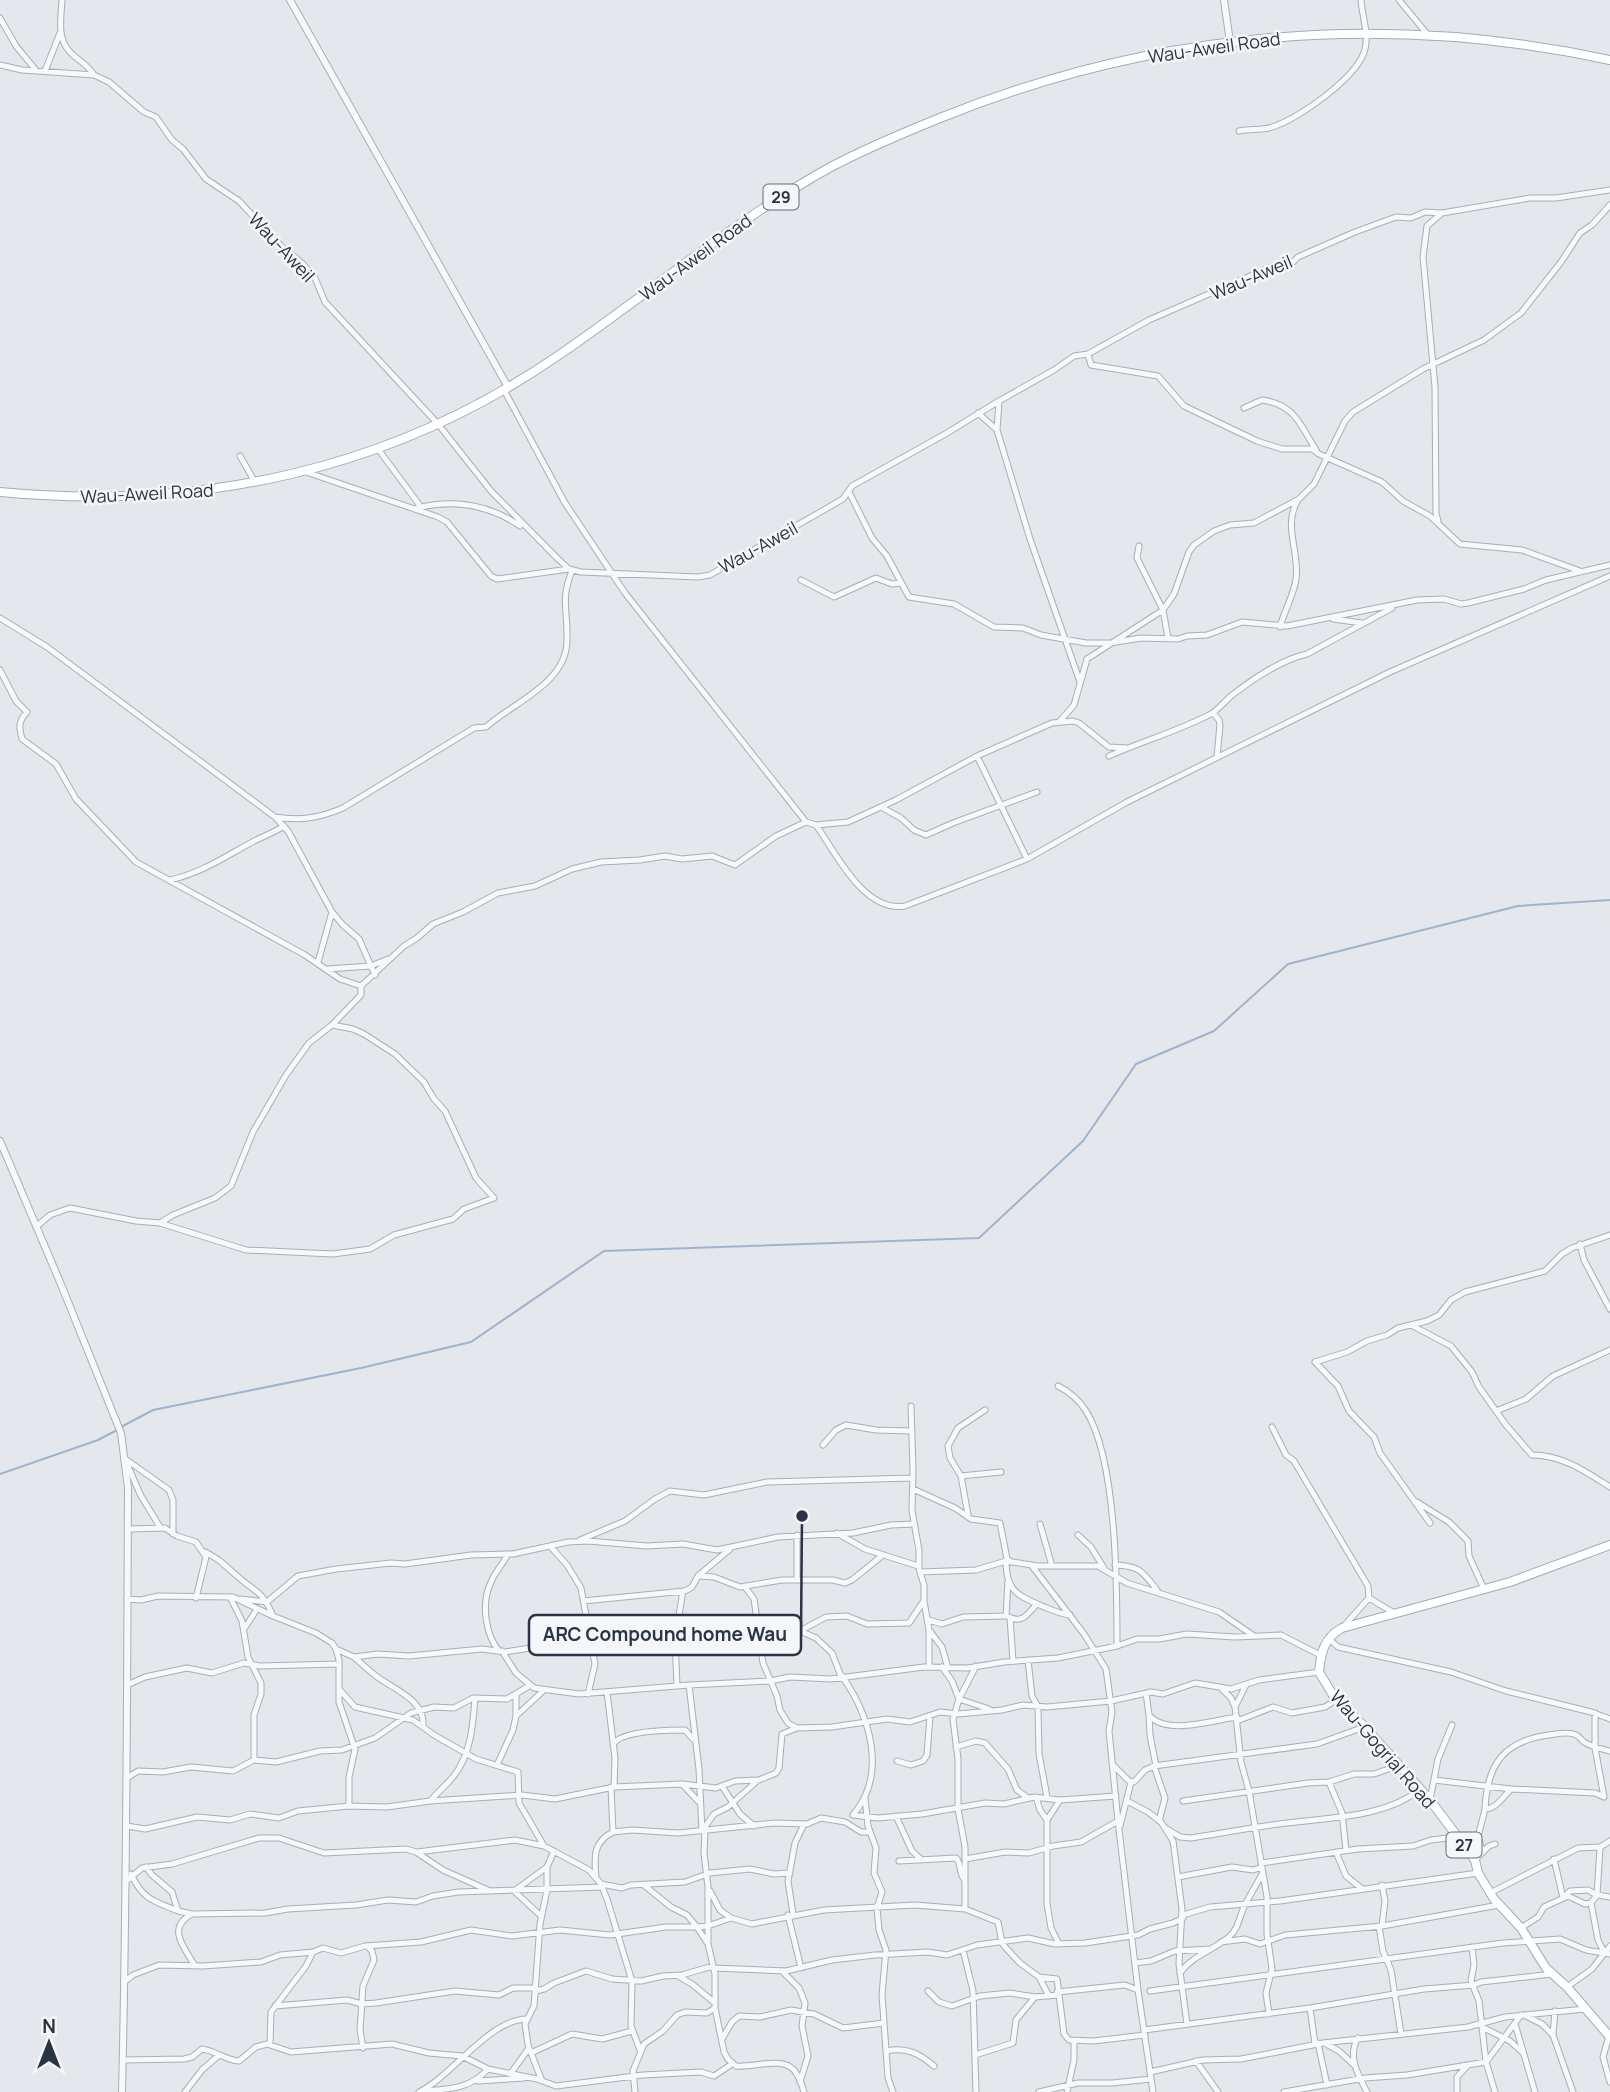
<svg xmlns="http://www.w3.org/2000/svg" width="1610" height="2092" font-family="Manrope,sans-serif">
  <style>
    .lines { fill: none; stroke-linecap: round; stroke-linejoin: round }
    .stream { stroke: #9fb4cc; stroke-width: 2 }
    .minor-casing { stroke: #a9aeb7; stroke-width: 7 }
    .tertiary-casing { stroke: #a9aeb7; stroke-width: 8 }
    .primary-casing { stroke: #a3abb8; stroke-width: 10 }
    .minor { stroke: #f7f8fa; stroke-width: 5 }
    .tertiary { stroke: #f7f8fa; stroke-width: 6 }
    .primary { stroke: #fff; stroke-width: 8 }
    .labels { text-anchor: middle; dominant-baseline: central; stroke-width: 5; stroke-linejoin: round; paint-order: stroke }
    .shield { fill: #f4f6f9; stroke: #676e7b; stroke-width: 2 }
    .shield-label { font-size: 16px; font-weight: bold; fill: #2b3445 }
    .street-label { font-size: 18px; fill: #2b3445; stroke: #f4f6f9 }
    .leader { fill: none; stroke: #2b3445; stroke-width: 2.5 }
    .callout-dot { fill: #2b3445; stroke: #f4f6f9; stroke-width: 2.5 }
    .callout { fill: #f4f6f9; stroke: #2b3445; stroke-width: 2.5 }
    .callout-label { font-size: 19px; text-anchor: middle; font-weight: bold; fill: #2b3445 }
  </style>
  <rect width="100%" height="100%" fill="#e4e7ec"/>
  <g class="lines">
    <path class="stream" d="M121 1427 153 1410 361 1368 471 1342 604 1251 979 1238 1083 1141 1136 1064 1214 1031 1288 964 1518 906 1610 900
      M0 1474 98 1440 117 1430"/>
    <defs>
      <path id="minor" d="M62 0C61 19 56 41 73 55 81 62 88 65 94 75
        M1399 0 1428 35
        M0 18 16 46 35 69
        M0 65 22 70 94 75 109 82 144 112 156 117 172 140 183 149 206 179 239 201 281 246 302 263 315 278 325 302 438 424 491 491 558 559 569 569 581 572 698 577 710 575 843 499 852 486 947 433 999 401 1054 370 1074 356 1088 354 1149 320 1273 266 1293 262 1298 257 1355 232 1396 217 1411 218 1425 212 1442 213 1530 198H1556L1610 190
        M45 71 60 33
        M1239 131C1250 128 1261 131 1272 127 1299 119 1359 76 1365 49 1369 34 1362 15 1361 0
        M1088 354 1091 365 1158 376 1184 406 1257 441 1282 449H1312L1319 454 1382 482 1403 501 1430 516 1460 544 1522 550 1580 571
        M504 390 565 503 625 593 806 822 816 825C836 853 864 913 905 906L1027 859 1127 802 1390 672 1610 576
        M999 401 997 430 1030 539 1080 682
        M1244 408 1262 400C1296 405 1300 425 1316 450
        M978 413 997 430
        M378 449 421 507
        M240 456 255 482
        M306 472 438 517 447 522 491 576 497 579 569 569
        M849 492 872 538 887 556 909 597 954 604 994 627 1023 628 1041 635 1086 643H1110L1141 638 1178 639 1187 636 1207 635 1242 622 1287 626 1417 600 1444 599 1461 604 1468 603 1524 589 1546 580 1610 565
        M417 508C454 499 488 504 520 526
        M1438 521 1436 514 1435 387 1423 257 1427 226 1442 213
        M1139 546 1137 558 1163 610 1168 638
        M801 580 834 597 876 578 892 584 901 583
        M0 618 47 647 275 817 288 831 332 912 343 925 359 939 371 966 388 959
        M1333 619 1362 623
        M1280 627C1284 611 1294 595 1296 579 1300 553 1283 526 1297 502
        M0 670 16 701 27 712C18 721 19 728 22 739L56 764 76 799 136 862 305 955 340 979 361 986
        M1213 713 1219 720 1220 725 1217 757
        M1060 721 1074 705 1087 659 1163 610 1174 594 1189 552 1194 545 1214 531 1230 525 1254 523 1299 499 1314 484 1345 421 1353 412 1423 369 1484 340 1521 313 1561 262 1580 233 1592 225 1610 205
        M977 756 1027 859
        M1109 756C1143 741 1178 731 1211 714 1219 709 1224 702 1231 696 1253 679 1280 660 1307 654L1392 608
        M881 807 901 818 914 830 926 835 953 823 1037 792
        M275 817C301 821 319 818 343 808L474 728 486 727C514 702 567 683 567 640 568 610 560 600 572 571
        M816 825 848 822 896 800 977 756 1052 723 1073 721 1079 723 1109 747 1127 748
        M170 880C202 873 226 856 254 841 264 836 275 832 284 826
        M318 962 332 912
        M327 969 371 966 375 975
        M332 1025 361 995V986L404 946 417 938 433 924 463 912 498 893 535 886 572 869 601 862 640 860 665 856 682 859 712 856 735 865 776 836 806 822
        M36 1227 50 1215 70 1208 136 1221 160 1223 246 1250 333 1254 370 1249 394 1235 453 1219 464 1209 494 1198 476 1178 445 1111 434 1099 424 1082 395 1054 364 1034 353 1029 332 1025 309 1043 286 1075 253 1132 231 1186 215 1198 173 1215 160 1223
        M1580 1244 1584 1260 1610 1309
        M1413 1326 1451 1346 1472 1372 1479 1387 1506 1425 1532 1455C1562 1455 1585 1471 1610 1487
        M1058 1386C1070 1392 1079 1400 1086 1411 1117 1460 1117 1587 1117 1646
        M911 1406 913 1470 912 1511 919 1550V1569L924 1585V1601L929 1630 942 1647 948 1668
        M1496 1411 1526 1399 1553 1376 1610 1350
        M1272 1427 1286 1455 1294 1461 1368 1586 1369 1598 1342 1628
        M823 1445 836 1430 846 1425 876 1430 912 1431
        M124 1458 169 1490 173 1500V1534
        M127 1464 141 1496 160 1527
        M961 1476 1001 1472
        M913 1489 955 1508 971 1519 1000 1523 1007 1559 1010 1561
        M1417 1502 1449 1522 1468 1541 1469 1556 1484 1589
        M968 1515 961 1476 950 1458 948 1446 958 1428 985 1410
        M1430 1523 1380 1453 1374 1437 1349 1411 1338 1386 1315 1362 1347 1352 1367 1341 1387 1335 1398 1328 1427 1321 1439 1315 1451 1300 1465 1292 1545 1271 1562 1254 1572 1248 1610 1235
        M1040 1524 1052 1566
        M128 1529 165 1528 177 1536 196 1542 206 1557 196 1598
        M837 1533 865 1549 918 1566
        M797 1535V1580
        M1078 1535 1091 1547 1104 1568
        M580 1540 625 1521 655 1499 670 1491 704 1495 767 1482 913 1478
        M550 1546 567 1565 581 1588 595 1664 588 1694
        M205 1552C221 1560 223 1564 236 1575 255 1593 261 1588 273 1616L316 1633 332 1643 336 1649 339 1660V1702L355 1749 349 1777V1806
        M1006 1561C1006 1591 1017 1595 1042 1606 1052 1610 1060 1614 1070 1615
        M1115 1565C1140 1566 1142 1571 1157 1590
        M1032 1566 1084 1634 1106 1669 1112 1712 1109 1731 1118 1821 1138 1990 1153 2092
        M920 1572 976 1570 1006 1561 1038 1566H1098L1127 1583 1219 1612 1254 1636
        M698 1576 714 1577 740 1587 782 1580H833L845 1583 852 1580 883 1555
        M745 1587 754 1599 763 1663 777 1696 780 1710 788 1723 797 1728
        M1369 1598 1394 1613
        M127 1599 141 1600 158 1596 233 1597 273 1616
        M240 1599 267 1602 298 1576 336 1569 391 1563 405 1564 471 1555 513 1554 568 1542 588 1541 647 1546 683 1544 717 1550 778 1537 853 1533 891 1525 913 1524
        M583 1601 685 1591 692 1587 698 1576 730 1549
        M1009 1617C1023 1624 1028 1613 1037 1604
        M1010 1618 1013 1661
        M929 1620 942 1624 963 1617 1006 1616 1008 1581
        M244 1629 257 1609
        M800 1631 826 1617 847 1616 867 1624 909 1623 923 1602
        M1329 1639 1338 1647 1451 1672 1506 1691 1591 1712 1610 1719
        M336 1649 354 1657 378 1654 409 1656 482 1649 505 1652 530 1648 547 1652 592 1645 687 1637 713 1640 762 1627 775 1632 789 1630 800 1631 816 1638 832 1653 841 1676
        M499 1651C485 1634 481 1603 491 1582 495 1572 503 1564 508 1554
        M502 1651 516 1673 534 1688 579 1694 689 1685 770 1681 790 1677 831 1679 924 1667 968 1668 1004 1662 1058 1658 1117 1646 1137 1639H1159L1187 1634 1235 1637 1281 1635 1320 1655
        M354 1657C361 1663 368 1670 376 1676 393 1689 426 1700 423 1727
        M1028 1660 1032 1696 1038 1707 1039 1754 1047 1797
        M976 1666 959 1699 989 1709
        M929 1667V1630
        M942 1667 952 1681 959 1699 953 1719 958 1759V1809L965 1847V1909
        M842 1676C870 1716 888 1774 853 1815
        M127 1685 145 1677 187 1668 212 1673 244 1663 260 1666 338 1664
        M689 1685 699 1769 702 1831
        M677 1686 675 1639 683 1591
        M1220 1687 1231 1698 1235 1707 1241 1762 1249 1791 1267 1897V1934L1272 1969 1266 1993 1269 2014
        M339 1689 355 1707 413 1720 434 1735 476 1759 518 1772 519 1803 544 1846
        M607 1692 615 1758 614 1787
        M1146 1693 1149 1715C1166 1736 1213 1720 1237 1717
        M516 1696V1716
        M1235 1707 1246 1685
        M1149 1715 1150 1735 1156 1766
        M1237 1721 1273 1707 1292 1713 1325 1707 1336 1700
        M613 1744C623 1730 669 1730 685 1730L693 1739
        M956 1747 976 1741 985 1743 1008 1769 1017 1790 1028 1798
        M254 1760 276 1762 320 1751 342 1750 375 1738 411 1713 434 1707 454 1708 473 1698 507 1699 529 1686
        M897 1761 911 1765 923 1761 927 1755 930 1716
        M1112 1764 1129 1781 1134 1782 1145 1770 1154 1766 1317 1744 1364 1727
        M497 1765 513 1730 516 1716 542 1692
        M1154 1766 1165 1798 1159 1821
        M127 1778 138 1771 163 1772 191 1767 233 1771 254 1760V1715L261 1694V1683L248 1657 242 1621 230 1597
        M1434 1780 1511 1789 1595 1793 1604 1797 1595 1748V1713
        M1329 1782 1342 1813 1346 1850
        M683 1785 700 1803
        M722 1786 740 1814 754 1826
        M1036 1797 1040 1810 1047 1820
        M865 1798 868 1826 876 1848 874 1873 882 1892 877 1908 879 1930 886 1950 882 1995 888 2078 893 2092
        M1430 1800 1438 1759 1452 1725
        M430 1801C438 1792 446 1785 453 1777 471 1755 473 1725 475 1698
        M1127 1801 1148 1812 1161 1822 1173 1841 1182 1909 1179 1964 1187 2024
        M1183 1801 1308 1783 1329 1782 1354 1774H1374L1397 1766
        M1485 1809C1487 1765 1503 1741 1549 1735 1556 1734 1569 1731 1576 1735 1579 1736 1581 1740 1584 1742 1592 1747 1601 1749 1610 1751
        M853 1815 878 1818 922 1814 985 1803 1004 1804 1034 1797 1060 1800 1116 1796
        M896 1816 912 1851 922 1860
        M127 1826 145 1829 197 1817 230 1820 250 1814 279 1818 298 1811 349 1806 387 1807 430 1801 522 1795 555 1799 614 1787 682 1784 716 1788 735 1781 759 1780 776 1773 779 1768 782 1734 797 1728 832 1727 887 1719 910 1722 940 1712 958 1714 1002 1710 1023 1705 1047 1707 1111 1701 1151 1692 1163 1694 1195 1683 1231 1689 1259 1680 1319 1672
        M1120 1826 1131 1782
        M1167 1829 1180 1837 1191 1838C1223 1833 1255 1827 1287 1823 1331 1817 1384 1818 1421 1789
        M705 1830 704 1853 708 1887V1944L715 1974V2008L724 2052 728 2059 736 2066C753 2068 781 2056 794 2070 799 2076 802 2085 804 2092
        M702 1831 714 1814 728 1807 756 1782
        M613 1832 632 1830 678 1833 775 1823 807 1824 821 1818 845 1822 861 1832H870
        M417 1852 515 1840 544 1846 589 1870 601 1884 607 1899 632 1981 631 2026 640 2050
        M1336 1852 1346 1876 1361 1888
        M1483 1852 1478 1837 1485 1809C1496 1809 1504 1796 1511 1789
        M965 1859 1005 1852 1029 1853 1053 1846 1081 1842 1118 1821
        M1554 1859 1563 1898 1570 1891 1588 1890 1597 1895 1610 1897
        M1475 1860 1489 1846 1495 1844
        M899 1861 956 1858C962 1863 958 1874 965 1880
        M1261 1863 1358 1849 1413 1846 1431 1840 1457 1837
        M146 1867 152 1875 172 1892 178 1911 192 1914C166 1928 184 1947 195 1966
        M131 1874C143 1900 154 1901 178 1911
        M596 1877C594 1857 593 1842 613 1832L611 1787
        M1178 1877 1232 1867 1253 1870 1262 1867
        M125 1882 142 1868 172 1864 259 1838H279L324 1853 406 1849 416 1852 443 1870 490 1891
        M601 1884 622 1888 631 1885 685 1882 710 1873 750 1869 774 1874 790 1873
        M645 1886 671 1907 687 1915 697 1927 708 1926 731 1918 752 1924 824 1910 915 1905 965 1909 998 1922 1002 1943 1006 1948 1020 1963 1039 1977 1049 1996
        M710 1891 720 1910 731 1918
        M1490 1893 1578 1848 1600 1847
        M192 1914 265 1913 288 1909 356 1905 388 1900 416 1902 433 1896 458 1892 602 1887
        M793 1914 788 1881 795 1843 804 1824
        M788 1915 801 1968
        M1183 1915 1210 1907 1280 1901 1478 1873
        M541 1916 514 1891 547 1867
        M1379 1926 1383 1951 1391 1970 1401 2034
        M1382 1926 1385 1901 1382 1885
        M1521 1928 1538 1917 1544 1907 1568 1896 1585 1904 1591 1903
        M1221 1942 1245 1939 1260 1944 1285 1935 1382 1926 1499 1905
        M1059 1944 1051 1928 1047 1904V1820L1060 1800
        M1472 1947 1474 1965 1471 1981 1479 2001 1486 2062 1495 2092
        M963 1950 973 1991 976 2092
        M1604 1952 1598 1940 1591 1903 1597 1895 1600 1847 1610 1841
        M1135 1963 1151 1961 1175 1951 1210 1949
        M713 1968 786 1971 832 1960 875 1955 928 1952 947 1955 977 1945 1028 1938 1055 1944 1085 1943 1138 1935 1150 1929 1173 1923 1183 1918
        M782 1971 799 1988 805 2003 802 2026 808 2056 800 2082
        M1180 1973C1192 1956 1213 1950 1229 1937 1240 1927 1239 1915 1246 1903 1251 1893 1257 1884 1262 1874
        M678 1976 692 1984 715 2003
        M1039 1977 1057 1979 1064 2034 1069 2040 1093 2041 1145 2035
        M124 1982 133 1975 159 1965 203 1966 261 1962 280 1955 313 1952 323 1948 341 1953 365 1946 421 1942 471 1930 512 1936 560 1930 610 1935 666 1927H697L708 1944
        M1567 1987 1592 1969 1610 1946
        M536 1991 544 1989 554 1983 586 1971 612 1979 641 1981 663 1976 682 1975 713 1966
        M928 1991 939 2002 952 2006 980 1996 1010 1993 1035 1997 1058 1995
        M1150 1991 1503 1943 1560 1939 1586 1950 1610 1954
        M1057 1992 1125 1985 1138 1990
        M275 2006 347 2000 362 2004 376 2003 455 1991 499 1995 513 1988H536
        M1310 2008 1315 2044
        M1555 2011 1553 2035 1573 2092
        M1524 2015 1542 2024 1553 2035
        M1515 2024 1535 2092
        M1484 2028 1510 2041 1522 2052
        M1144 2030 1310 2008 1424 1989 1474 1985 1481 1982 1552 1974
        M1609 2036 1603 2057 1610 2082
        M1358 2038C1347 2056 1358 2075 1367 2092
        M722 2039 732 2022 739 2016 760 2017 791 2010 814 2014 843 2028 884 2023
        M1318 2043 1327 2085
        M270 2044 271 2012 306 1966 313 1952
        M1326 2044 1339 2051 1354 2065
        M363 2048 360 2030 363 1986 374 1960 372 1951 367 1946
        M886 2051C906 2047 919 2053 934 2066
        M531 2053 572 2034 602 2039 632 2031
        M975 2055 1013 2043 1016 2020 1035 1997
        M123 2060 184 2059 192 2057 202 2049C216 2051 225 2060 239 2061L256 2047 267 2044 291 2052 392 2044 429 2053 462 2056 488 2069 537 2079 556 2086 643 2075 701 2072 714 2076 732 2064
        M1196 2061 1218 2092
        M1150 2072 1203 2060 1241 2059 1323 2043 1468 2027 1505 2017 1585 2009
        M511 2073 529 2048
        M478 2081 524 2078
        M542 2081 528 2045 525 2024 534 2006 540 1924 547 1890V1867L554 1851
        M424 2091C450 2089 470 2089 488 2069
        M185 2092 202 2070 218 2056
        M419 2092C451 2077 489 2020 526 2019
        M635 2092 633 2071 644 2044 663 2031 677 2015 685 2012 707 2013 715 2008
        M1039 2092 1078 2083H1112L1151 2079
        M1067 2092 1074 2060V2041
        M1284 2092 1365 2078 1407 2075 1486 2062 1521 2015
        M1457 2092V2077L1468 2065"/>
      <path id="tertiary" d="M290 0 508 387
        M1224 0 1230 42
        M0 1141 60 1282 121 1433 128 1488C127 1690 127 1891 122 2092"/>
      <path id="primary" d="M0 492C201 511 392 470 559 355 650 293 733 221 829 168 864 149 903 133 940 118 1155 31 1383 11 1610 60
        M1610 1545 1510 1582 1342 1628C1324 1638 1321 1652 1319 1672L1336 1700 1365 1727 1430 1800 1475 1860 1478 1873 1494 1899 1521 1928 1546 1968 1567 1987 1610 2037"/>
    </defs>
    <use href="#minor" class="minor-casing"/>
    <use href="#tertiary" class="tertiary-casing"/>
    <use href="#primary" class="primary-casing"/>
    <use href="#minor" class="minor"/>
    <use href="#tertiary" class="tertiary"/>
    <use href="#primary" class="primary"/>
  </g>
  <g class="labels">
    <g class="shield">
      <rect x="763.5" y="184.5" width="35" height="25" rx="5"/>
      <rect x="1446.5" y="1832.5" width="35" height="25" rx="5"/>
    </g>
    <g class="shield-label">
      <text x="781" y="197">29</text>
      <text x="1464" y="1845">27</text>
    </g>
    <g class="street-label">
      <text transform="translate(1214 47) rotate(-8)">Wau-Aweil Road</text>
      <text transform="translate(282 247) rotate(47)">Wau-Aweil</text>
      <text transform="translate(695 257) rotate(-36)">Wau-Aweil Road</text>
      <text transform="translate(1251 277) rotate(-23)">Wau-Aweil</text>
      <text transform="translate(147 493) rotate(-3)">Wau-Aweil Road</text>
      <text transform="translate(758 547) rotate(-29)">Wau-Aweil</text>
      <text transform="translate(1383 1749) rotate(49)">Wau-Gogrial Road</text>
    </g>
  </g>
  <path class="leader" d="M802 1516L801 1635"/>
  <circle class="callout-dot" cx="802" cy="1516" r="7"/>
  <rect class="callout" x="529" y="1615" width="272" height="40" rx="7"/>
  <g class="callout-label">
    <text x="665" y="1641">ARC Compound home Wau</text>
  </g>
  <g transform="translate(49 2043)" stroke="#f4f6f9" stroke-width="5" paint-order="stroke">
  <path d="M0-5L12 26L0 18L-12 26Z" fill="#2b3445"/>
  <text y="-10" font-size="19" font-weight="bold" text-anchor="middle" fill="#2b3445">N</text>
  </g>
</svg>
